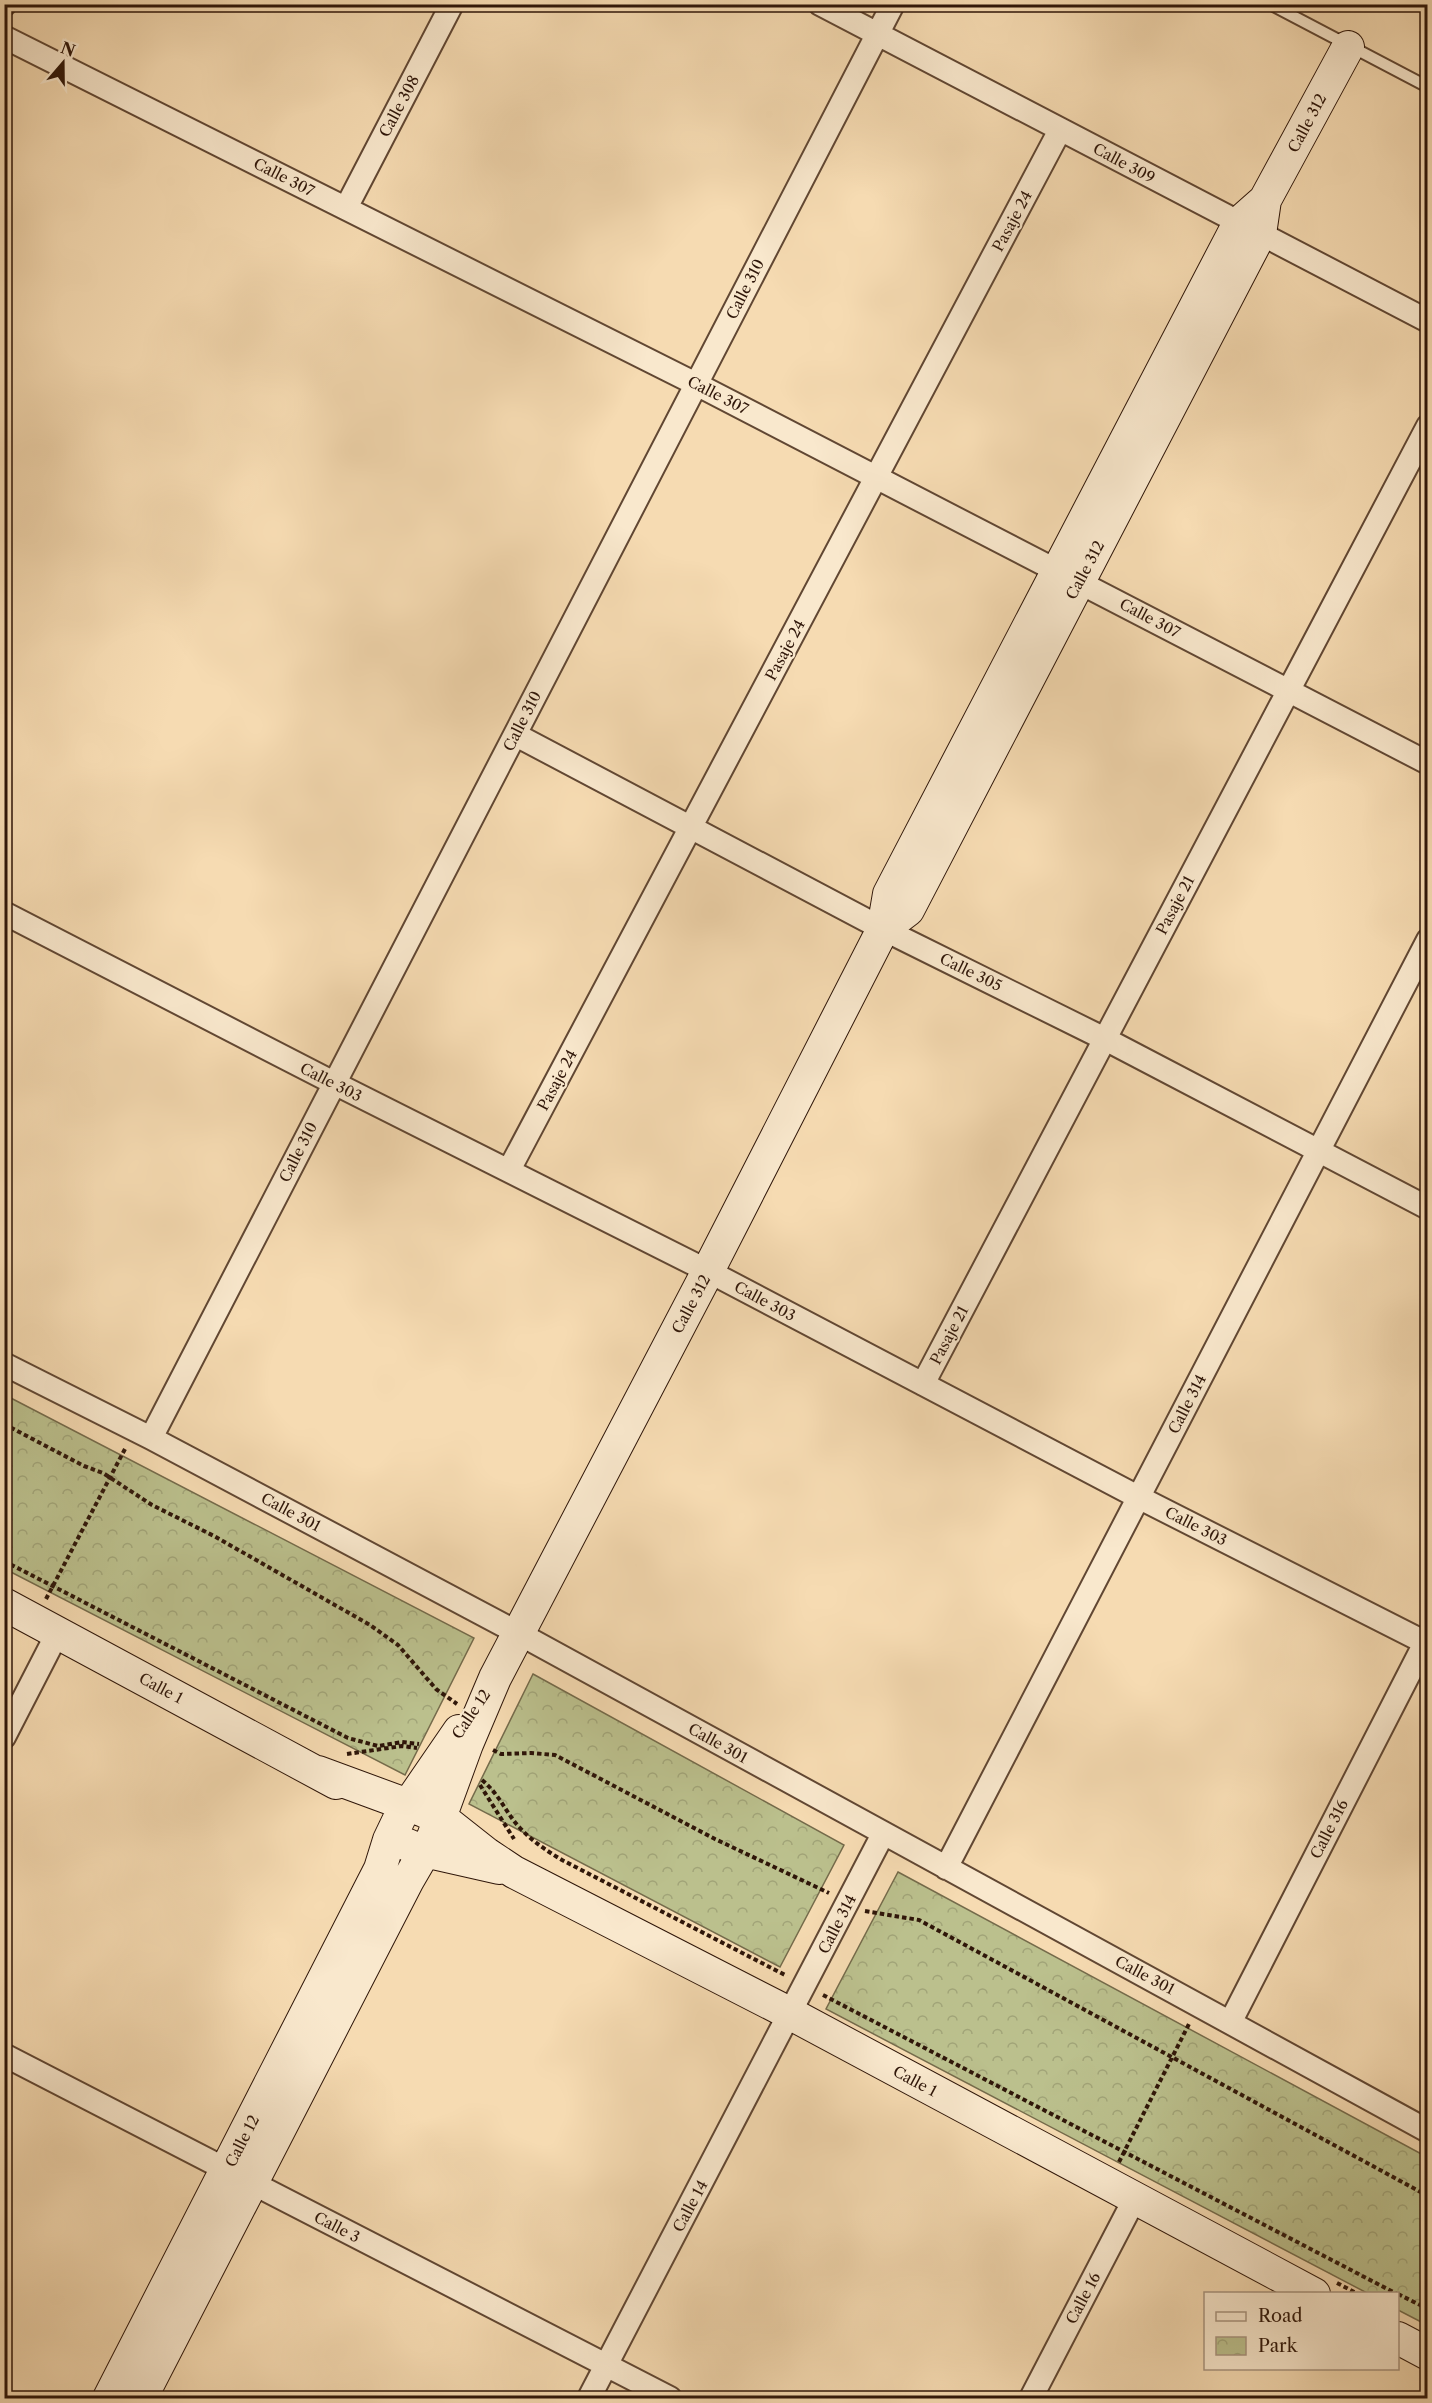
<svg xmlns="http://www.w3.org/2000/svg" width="1432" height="2403" font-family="'Libre Caslon Text',serif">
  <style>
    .park { fill: url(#park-crowns); stroke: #756b4b; stroke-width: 1.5 }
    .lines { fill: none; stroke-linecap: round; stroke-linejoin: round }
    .lane-casing { stroke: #614733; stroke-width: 14 }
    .street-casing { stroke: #614733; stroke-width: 26 }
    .secondary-casing { stroke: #2f1609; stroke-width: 34 }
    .path { stroke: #2f1609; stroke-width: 4; stroke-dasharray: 4.5 3; stroke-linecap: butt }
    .lane { stroke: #f9e8cd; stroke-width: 10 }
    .street { stroke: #f9e8cd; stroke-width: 22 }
    .secondary { stroke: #f9e8cd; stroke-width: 32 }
    .labels { text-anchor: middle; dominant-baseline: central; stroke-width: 4.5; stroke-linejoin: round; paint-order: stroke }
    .street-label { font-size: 15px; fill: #2f1609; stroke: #f9e8cd }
  </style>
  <defs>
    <pattern id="park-crowns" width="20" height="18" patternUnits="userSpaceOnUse" patternTransform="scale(1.5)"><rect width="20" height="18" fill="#bbc08d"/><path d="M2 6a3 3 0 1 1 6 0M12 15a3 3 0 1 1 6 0" fill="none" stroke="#a1a478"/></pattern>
  </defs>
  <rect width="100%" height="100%" fill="#f6dbb2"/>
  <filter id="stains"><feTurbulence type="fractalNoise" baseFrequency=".00333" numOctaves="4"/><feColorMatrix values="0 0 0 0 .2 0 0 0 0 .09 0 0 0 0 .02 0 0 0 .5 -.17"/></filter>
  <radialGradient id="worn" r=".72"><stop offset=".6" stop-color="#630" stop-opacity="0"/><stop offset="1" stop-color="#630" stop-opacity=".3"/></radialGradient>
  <path class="park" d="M5 1395 474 1638 405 1775 5 1569Z
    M533 1674 844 1845 780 1967 469 1804Z
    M898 1872 1427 2157V2325L1398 2310V2294L1367 2293 826 2009Z"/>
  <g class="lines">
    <defs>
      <path id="lane" d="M1270 4 1428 87"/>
      <path id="street" d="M820 4 1428 321
        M4 5 5 4
        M4 37 696 384 1428 763
        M346 208 452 4
        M516 735 883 929 1105 1039 1428 1208
        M4 913 334 1083 708 1271 1138 1497 1428 1644
        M509 1170 1060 130
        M4 1364 151 1438 518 1633 1428 2131
        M923 1384 1428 426
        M151 1438 893 4
        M4 1737 58 1632
        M946 1868 1428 940
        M1231 2021 1428 1637
        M4 2055 670 2398
        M589 2398 883 1834
        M1031 2398 1135 2198"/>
      <path id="secondary" d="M883 929 908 910 1260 234 1265 200 1348 47
        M4 1604 336 1783
        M318 1772 424 1811 449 1824 487 1854 514 1872 791 2014 1314 2294
        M408 1845 415 1849 499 1868
        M1398 2338 1428 2354
        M109 2398 380 1869 389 1840 400 1817 459 1731
        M141 2398 408 1880 433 1837 467 1744 495 1678 708 1271 883 929 889 894 1239 223 1265 200"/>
    </defs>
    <use href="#lane" class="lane-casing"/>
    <use href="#street" class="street-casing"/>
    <use href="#secondary" class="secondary-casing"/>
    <path class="path" d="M4 1424 84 1466 103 1473 152 1505 214 1536 370 1625 398 1645 436 1689 457 1704
      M4 1561 348 1738 378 1746 402 1742 419 1744
      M46 1599 125 1449
      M493 1750 501 1754 531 1753 555 1755 715 1839 829 1893
      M347 1754 402 1746 417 1748
      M482 1780C501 1796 505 1812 520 1828 532 1841 547 1851 562 1860L787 1976
      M480 1785 514 1839
      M865 1911 919 1920 1428 2196
      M823 1995 1397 2294
      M1119 2162 1189 2024
      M1337 2283 1358 2294
      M1398 2294 1428 2309"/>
    <use href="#lane" class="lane"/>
    <use href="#street" class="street"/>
    <use href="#secondary" class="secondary"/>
  </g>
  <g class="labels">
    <g class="street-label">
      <text transform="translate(399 106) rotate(-62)">Calle 308</text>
      <text transform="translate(1307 123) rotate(-62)">Calle 312</text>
      <text transform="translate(1124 163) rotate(28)">Calle 309</text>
      <text transform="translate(284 177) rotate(27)">Calle 307</text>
      <text transform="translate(1012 221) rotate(-62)">Pasaje 24</text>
      <text transform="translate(745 289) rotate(-63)">Calle 310</text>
      <text transform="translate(718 395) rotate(27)">Calle 307</text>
      <text transform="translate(1085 570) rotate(-62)">Calle 312</text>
      <text transform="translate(1150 618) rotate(28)">Calle 307</text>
      <text transform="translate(785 650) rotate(-62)">Pasaje 24</text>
      <text transform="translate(522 721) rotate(-63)">Calle 310</text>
      <text transform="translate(1175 905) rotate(-62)">Pasaje 21</text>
      <text transform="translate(971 972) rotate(26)">Calle 305</text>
      <text transform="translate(557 1080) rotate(-62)">Pasaje 24</text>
      <text transform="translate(331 1082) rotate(27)">Calle 303</text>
      <text transform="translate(298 1152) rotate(-63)">Calle 310</text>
      <text transform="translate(765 1301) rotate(28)">Calle 303</text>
      <text transform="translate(691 1304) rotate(-62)">Calle 312</text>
      <text transform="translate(949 1335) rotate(-62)">Pasaje 21</text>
      <text transform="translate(1187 1404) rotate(-63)">Calle 314</text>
      <text transform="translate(291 1512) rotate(28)">Calle 301</text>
      <text transform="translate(1196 1526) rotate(27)">Calle 303</text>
      <text transform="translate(161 1688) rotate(28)">Calle 1</text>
      <text transform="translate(471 1714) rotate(-56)">Calle 12</text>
      <text transform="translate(718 1743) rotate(29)">Calle 301</text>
      <text transform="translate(1329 1829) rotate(-63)">Calle 316</text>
      <text transform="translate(837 1924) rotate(-63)">Calle 314</text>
      <text transform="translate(1145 1975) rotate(28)">Calle 301</text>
      <text transform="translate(915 2081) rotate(28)">Calle 1</text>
      <text transform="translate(242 2141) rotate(-63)">Calle 12</text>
      <text transform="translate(690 2206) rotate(-62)">Calle 14</text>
      <text transform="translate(337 2227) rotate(27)">Calle 3</text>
      <text transform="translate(1083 2298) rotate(-62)">Calle 16</text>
    </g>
  </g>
  <rect width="1432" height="2403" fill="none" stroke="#f6dbb2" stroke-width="24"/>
  <rect x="6" y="6" width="1420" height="2391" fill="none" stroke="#2f1609" stroke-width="3"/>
  <rect x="12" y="12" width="1408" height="2379" fill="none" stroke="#2f1609" stroke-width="1.5"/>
  <rect x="1204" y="2292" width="195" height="78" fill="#f9e8cd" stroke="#a8947f" stroke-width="1.5"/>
  <rect x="1216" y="2312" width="30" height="9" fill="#f9e8cd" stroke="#a8947f" stroke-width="1.5"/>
  <text x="1258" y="2322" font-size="18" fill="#2f1609">Road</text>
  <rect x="1216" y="2337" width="30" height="18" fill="url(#park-crowns)" stroke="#a8947f" stroke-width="1.5"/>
  <text x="1258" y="2352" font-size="18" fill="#2f1609">Park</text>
  <g transform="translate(63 63) rotate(20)" stroke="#f9e8cd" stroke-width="4.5" paint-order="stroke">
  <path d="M0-4.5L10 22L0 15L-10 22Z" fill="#2f1609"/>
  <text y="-9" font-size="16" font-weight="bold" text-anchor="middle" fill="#2f1609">N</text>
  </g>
  <rect width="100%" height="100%" filter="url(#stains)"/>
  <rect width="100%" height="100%" fill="url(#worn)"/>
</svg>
